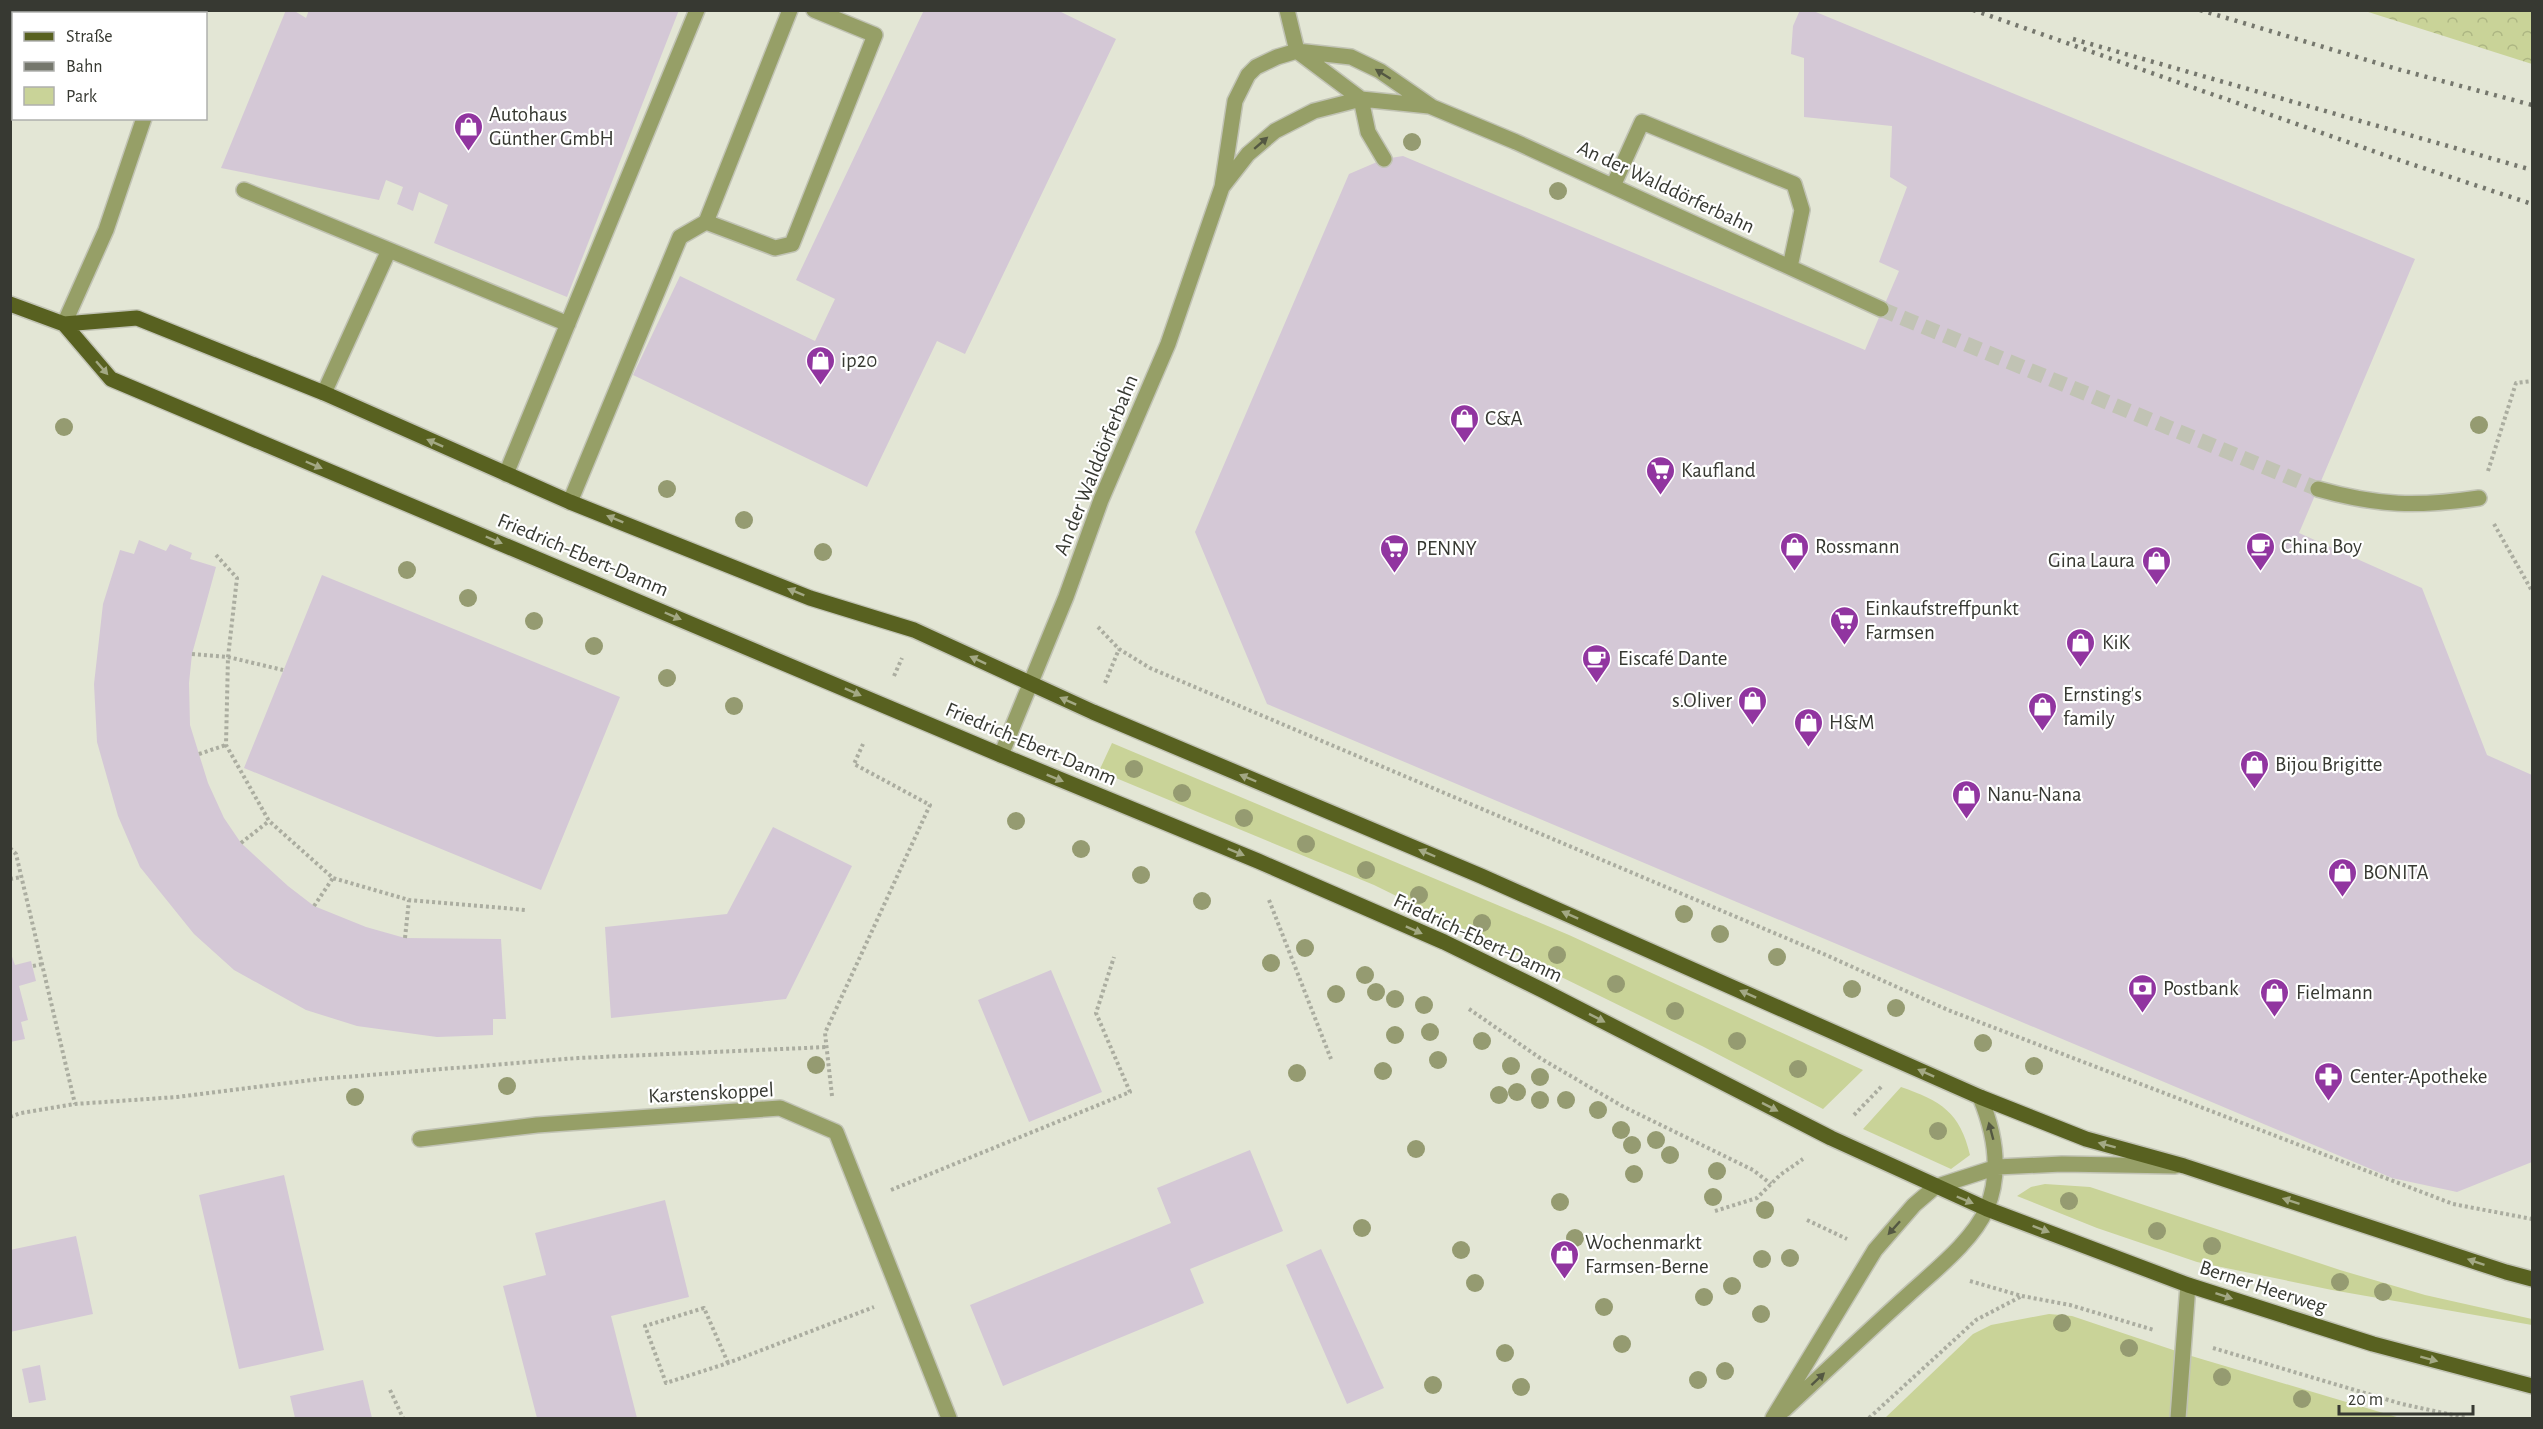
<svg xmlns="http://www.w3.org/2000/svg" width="2543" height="1429" font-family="'Alegreya Sans',sans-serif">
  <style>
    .green { fill: #c9d398 }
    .forest { fill: url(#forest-crowns) }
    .building { fill: #d4c8d6 }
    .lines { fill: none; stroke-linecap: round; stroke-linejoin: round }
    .minor-tunnel { stroke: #c1c3b4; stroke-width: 15; stroke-dasharray: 15 8; stroke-linecap: butt }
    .minor-casing { stroke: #c1c3b4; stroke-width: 18 }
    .major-casing { stroke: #c1c3b4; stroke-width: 18 }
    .path { stroke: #abada0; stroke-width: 4; stroke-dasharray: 3 3; stroke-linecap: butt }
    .minor { stroke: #969f67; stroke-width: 15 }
    .major { stroke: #586120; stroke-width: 15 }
    .rail { stroke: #75776d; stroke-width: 4.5; stroke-dasharray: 3 6; stroke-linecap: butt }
    .tree { fill: #959b71 }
    .oneway { fill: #545842 }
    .oneway2 { fill: #a3a884 }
    .labels { text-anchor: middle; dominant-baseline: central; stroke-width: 4.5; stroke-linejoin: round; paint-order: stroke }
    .poi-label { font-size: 21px; fill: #373932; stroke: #fff; text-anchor: start }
    .street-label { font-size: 21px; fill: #373932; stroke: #fff }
  </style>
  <defs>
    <pattern id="forest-crowns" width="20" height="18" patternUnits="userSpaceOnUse" patternTransform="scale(1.5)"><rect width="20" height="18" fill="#c9d398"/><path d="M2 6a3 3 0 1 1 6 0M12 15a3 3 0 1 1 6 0" fill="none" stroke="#adb683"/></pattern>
  </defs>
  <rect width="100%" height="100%" fill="#e3e6d5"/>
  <path class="green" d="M1112 743 1569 935 1863 1070 1823 1109 1702 1046 1374 885 1099 771Z
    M1901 1087C1941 1101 1960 1112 1970 1155L1951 1169 1863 1129Z
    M2045 1184 2090 1187 2340 1270 2425 1295 2532 1319V1325L2332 1290 2197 1262 2097 1228 2017 1196 2031 1187Z
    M2049 1314 2072 1316 2188 1355 2400 1418H1885L1973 1334 1991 1325Z"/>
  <path class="forest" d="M2365 11H2532V64Z"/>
  <path class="building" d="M286 10H293L306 18 309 10H679L567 297 434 243 448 205 419 192 413 211 397 204 403 187 386 180 379 200 221 168Z
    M924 10H1057L1116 39 965 354 937 341 867 487 633 375 680 276 815 341 835 299 796 280Z
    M1800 10H1811L2415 259 2299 533 2422 588 2487 755 2532 775V1162L2457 1192 2392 1178 1267 704 1195 532 1349 174 1384 159 1403 156 1865 350 1899 271 1879 262 1907 187 1890 177 1892 126 1804 117V58L1791 54 1793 26Z
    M139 540 166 551 170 544 192 553 190 559 216 567 192 654 189 683 190 725 208 783 224 818 241 843 288 886 314 906 366 927 405 938 501 939 506 1019H493V1035L437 1037 357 1026 306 1010 234 970 194 934 140 867 118 816 97 742 94 684 103 604 120 550 134 554Z
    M322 575 620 697 541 890 244 768Z
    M773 827 852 866 786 999 611 1018 605 927 727 914Z
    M10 951 15 965 31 961 36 981 19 986 28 1020 21 1022 25 1039 10 1042Z
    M1051 970 1102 1092 1029 1122 978 1000Z
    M1250 1150 1283 1231 1190 1269 1204 1303 1003 1386 970 1305 1171 1223 1157 1188Z
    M284 1175 324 1350 239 1369 199 1195Z
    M665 1200 689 1297 611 1316 637 1418H537L503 1286 546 1275 535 1233Z
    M76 1236 93 1314 10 1332V1250Z
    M1321 1249 1384 1388 1347 1404 1286 1265Z
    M40 1365 46 1400 29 1403 22 1369Z
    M363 1380 372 1418H295L290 1396Z"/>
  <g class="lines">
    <path class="minor-tunnel" d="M1881 309 2318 489"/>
    <defs>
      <path id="minor" d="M1287 10 1297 51 1361 99 1368 132 1384 159
        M180 14 181 10
        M1223 186 1248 154 1275 131 1314 111 1361 99 1429 106
        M1613 186 1642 122 1794 184 1802 210 1790 267
        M244 190 568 324
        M706 222 775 248 792 244 875 35 814 10
        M64 324 106 230 144 118
        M324 393 389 250
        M506 474 697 10
        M2318 489C2378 506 2418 507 2479 498
        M570 502 680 237 706 222 790 10
        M1001 755 1066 597 1101 500 1168 344 1222 187 1235 101 1248 75 1256 67 1277 57 1297 51 1351 57 1380 71 1432 107 1516 142 1881 309
        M420 1139 537 1125 780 1108 836 1132 949 1418
        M1784 1410C1825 1372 1866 1333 1908 1295 1934 1271 1973 1241 1987 1208 2002 1171 1995 1133 1980 1097
        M1773 1418 1875 1250 1914 1205 1935 1187 1997 1167 2062 1164 2175 1166
        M2178 1418 2188 1285"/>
      <path id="major" d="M10 304 64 324 137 318 324 393 570 502 810 598 914 630 1093 712 1481 876 1980 1097 2086 1139 2184 1166 2506 1272 2532 1279
        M64 324 111 379 1001 755 1258 861 1444 942 1544 991 1831 1138 1987 1209 2188 1285 2373 1344 2532 1386"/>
    </defs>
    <use href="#minor" class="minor-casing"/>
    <use href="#major" class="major-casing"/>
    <path class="path" d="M2488 471 2516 383 2532 381
      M2494 524 2532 591
      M216 555 237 578 228 657 226 745 269 821 333 878 409 900 526 910
      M1098 627 1119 649 1150 668 1826 955 1948 1010 2453 1204 2532 1219
      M192 654 228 657 283 670
      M894 676 902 658
      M1105 683 1119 649
      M199 754 226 745
      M241 843 269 821
      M10 848 16 854 75 1104
      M10 879 22 877
      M1269 900 1331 1059
      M314 906 333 878
      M405 938 409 900
      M33 966 43 964
      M1469 1009 1540 1058 1622 1106 1753 1170 1771 1184
      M832 1096 825 1033 930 805 854 764 863 744
      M1854 1115 1882 1086
      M10 1117 21 1113 75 1104 177 1097 320 1079 578 1058 827 1047
      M891 1190 1130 1092 1096 1013 1114 957
      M1715 1211 1757 1198 1780 1175 1803 1159
      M1807 1220 1847 1239
      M1970 1281 2022 1296 2070 1305 2154 1330
      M2213 1348 2402 1404 2467 1418
      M728 1363 704 1308 645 1326 666 1383 728 1363 874 1307
      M390 1390 403 1418
      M1869 1418 1976 1320 2022 1296"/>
    <use href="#minor" class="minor"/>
    <use href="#major" class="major"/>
    <path class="rail" d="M1973 10 2393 158 2532 204
      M2200 10 2397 69 2532 105
      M2073 39 2532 170"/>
  </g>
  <g class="tree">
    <circle cx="1412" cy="142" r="9"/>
    <circle cx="1558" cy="191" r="9"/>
    <circle cx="2479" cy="425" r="9"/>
    <circle cx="64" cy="427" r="9"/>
    <circle cx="667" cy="489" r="9"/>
    <circle cx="744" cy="520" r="9"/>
    <circle cx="823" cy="552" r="9"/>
    <circle cx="407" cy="570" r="9"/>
    <circle cx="468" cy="598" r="9"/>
    <circle cx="534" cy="621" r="9"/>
    <circle cx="594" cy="646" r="9"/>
    <circle cx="667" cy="678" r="9"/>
    <circle cx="734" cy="706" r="9"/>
    <circle cx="1134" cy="769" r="9"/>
    <circle cx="1182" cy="793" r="9"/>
    <circle cx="1244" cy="818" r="9"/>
    <circle cx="1016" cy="821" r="9"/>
    <circle cx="1306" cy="844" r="9"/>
    <circle cx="1081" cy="849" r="9"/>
    <circle cx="1366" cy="870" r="9"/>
    <circle cx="1141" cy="875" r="9"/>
    <circle cx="1419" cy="895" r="9"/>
    <circle cx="1202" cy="901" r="9"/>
    <circle cx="1684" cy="914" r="9"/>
    <circle cx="1482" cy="923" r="9"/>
    <circle cx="1720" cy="934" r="9"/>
    <circle cx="1305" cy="948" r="9"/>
    <circle cx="1557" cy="955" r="9"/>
    <circle cx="1777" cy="957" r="9"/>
    <circle cx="1271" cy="963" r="9"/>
    <circle cx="1365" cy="975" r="9"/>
    <circle cx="1616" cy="984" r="9"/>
    <circle cx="1852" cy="989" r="9"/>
    <circle cx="1376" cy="992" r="9"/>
    <circle cx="1336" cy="994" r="9"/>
    <circle cx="1395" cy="999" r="9"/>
    <circle cx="1424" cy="1005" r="9"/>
    <circle cx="1896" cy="1008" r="9"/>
    <circle cx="1675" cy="1011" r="9"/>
    <circle cx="1430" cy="1032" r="9"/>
    <circle cx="1395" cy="1035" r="9"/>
    <circle cx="1482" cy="1041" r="9"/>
    <circle cx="1737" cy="1041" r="9"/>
    <circle cx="1983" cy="1043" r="9"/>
    <circle cx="1438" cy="1060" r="9"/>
    <circle cx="816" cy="1065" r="9"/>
    <circle cx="1511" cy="1066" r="9"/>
    <circle cx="2034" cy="1066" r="9"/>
    <circle cx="1798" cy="1069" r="9"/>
    <circle cx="1383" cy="1071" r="9"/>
    <circle cx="1297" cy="1073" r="9"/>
    <circle cx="1540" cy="1077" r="9"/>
    <circle cx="507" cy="1086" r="9"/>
    <circle cx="1517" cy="1092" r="9"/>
    <circle cx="1499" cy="1095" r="9"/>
    <circle cx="355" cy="1097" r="9"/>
    <circle cx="1540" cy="1100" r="9"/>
    <circle cx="1566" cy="1100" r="9"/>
    <circle cx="1598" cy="1110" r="9"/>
    <circle cx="1621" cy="1130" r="9"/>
    <circle cx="1938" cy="1131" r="9"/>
    <circle cx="1656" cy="1140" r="9"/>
    <circle cx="1632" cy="1145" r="9"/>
    <circle cx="1416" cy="1149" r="9"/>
    <circle cx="1670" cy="1155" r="9"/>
    <circle cx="1717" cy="1171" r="9"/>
    <circle cx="1634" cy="1174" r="9"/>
    <circle cx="1713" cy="1197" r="9"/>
    <circle cx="2069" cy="1201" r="9"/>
    <circle cx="1560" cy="1202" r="9"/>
    <circle cx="1765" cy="1210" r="9"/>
    <circle cx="1362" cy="1228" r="9"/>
    <circle cx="2157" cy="1231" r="9"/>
    <circle cx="1575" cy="1238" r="9"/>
    <circle cx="2212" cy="1246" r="9"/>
    <circle cx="1461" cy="1250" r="9"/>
    <circle cx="1790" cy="1258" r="9"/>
    <circle cx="1762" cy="1259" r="9"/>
    <circle cx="2340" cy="1282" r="9"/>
    <circle cx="1475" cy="1283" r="9"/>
    <circle cx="1732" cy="1286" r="9"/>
    <circle cx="2383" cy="1292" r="9"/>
    <circle cx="1704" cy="1297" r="9"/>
    <circle cx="1604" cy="1307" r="9"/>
    <circle cx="1761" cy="1314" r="9"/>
    <circle cx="2062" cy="1323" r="9"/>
    <circle cx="1622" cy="1344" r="9"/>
    <circle cx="2129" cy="1348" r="9"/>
    <circle cx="1505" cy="1353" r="9"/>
    <circle cx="1725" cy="1371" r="9"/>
    <circle cx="2222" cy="1377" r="9"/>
    <circle cx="1698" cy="1380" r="9"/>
    <circle cx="1433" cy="1385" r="9"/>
    <circle cx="1521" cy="1387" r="9"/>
    <circle cx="2302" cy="1399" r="9"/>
  </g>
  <defs><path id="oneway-solid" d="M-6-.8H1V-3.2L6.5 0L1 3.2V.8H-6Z" transform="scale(1.5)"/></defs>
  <g class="oneway">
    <use href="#oneway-solid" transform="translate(1383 74) rotate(-148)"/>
    <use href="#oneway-solid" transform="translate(1261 143) rotate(-41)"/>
    <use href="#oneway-solid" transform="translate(1991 1131) rotate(-105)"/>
    <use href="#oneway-solid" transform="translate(1894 1228) rotate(132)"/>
    <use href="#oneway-solid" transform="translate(1818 1379) rotate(-43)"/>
  </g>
  <g class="oneway2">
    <use href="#oneway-solid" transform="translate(102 368) rotate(49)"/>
    <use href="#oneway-solid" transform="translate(435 443) rotate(-156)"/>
    <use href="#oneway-solid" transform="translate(314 465) rotate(23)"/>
    <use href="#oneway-solid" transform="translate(615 519) rotate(-158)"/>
    <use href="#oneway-solid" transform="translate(494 540) rotate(23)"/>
    <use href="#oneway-solid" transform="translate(796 592) rotate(-158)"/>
    <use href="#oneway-solid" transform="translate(673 616) rotate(23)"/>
    <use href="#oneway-solid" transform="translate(978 660) rotate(-155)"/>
    <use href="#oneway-solid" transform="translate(853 692) rotate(24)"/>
    <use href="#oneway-solid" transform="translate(1068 701) rotate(-156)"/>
    <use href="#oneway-solid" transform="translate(1055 778) rotate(22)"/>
    <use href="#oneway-solid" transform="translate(1248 778) rotate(-157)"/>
    <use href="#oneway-solid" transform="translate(1236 852) rotate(22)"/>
    <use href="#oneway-solid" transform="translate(1427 853) rotate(-157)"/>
    <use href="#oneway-solid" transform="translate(1570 915) rotate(-156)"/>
    <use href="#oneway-solid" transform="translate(1414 930) rotate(24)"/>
    <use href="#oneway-solid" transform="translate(1748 994) rotate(-156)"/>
    <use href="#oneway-solid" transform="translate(1597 1018) rotate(27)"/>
    <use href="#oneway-solid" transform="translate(1926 1073) rotate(-156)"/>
    <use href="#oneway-solid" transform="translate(1770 1107) rotate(27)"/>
    <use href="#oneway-solid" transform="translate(2107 1145) rotate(-165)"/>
    <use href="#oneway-solid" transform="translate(1965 1200) rotate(23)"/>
    <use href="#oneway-solid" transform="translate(2291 1201) rotate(-162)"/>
    <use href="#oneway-solid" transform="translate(2041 1229) rotate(21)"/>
    <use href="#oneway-solid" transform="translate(2476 1262) rotate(-161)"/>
    <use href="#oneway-solid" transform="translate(2224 1296) rotate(18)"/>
    <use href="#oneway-solid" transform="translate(2429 1359) rotate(15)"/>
  </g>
  <defs>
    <symbol id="shop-pin" viewBox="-11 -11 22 30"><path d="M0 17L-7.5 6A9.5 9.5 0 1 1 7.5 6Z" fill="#9135a0" stroke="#fff"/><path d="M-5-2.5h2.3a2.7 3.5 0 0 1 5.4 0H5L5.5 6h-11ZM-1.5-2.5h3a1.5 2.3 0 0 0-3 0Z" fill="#fff"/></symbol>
    <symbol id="supermarket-pin" viewBox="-11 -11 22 30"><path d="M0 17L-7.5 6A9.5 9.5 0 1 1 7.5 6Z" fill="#9135a0" stroke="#fff"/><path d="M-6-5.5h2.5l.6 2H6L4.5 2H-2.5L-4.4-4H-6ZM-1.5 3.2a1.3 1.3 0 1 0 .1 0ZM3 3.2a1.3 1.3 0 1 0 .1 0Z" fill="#fff"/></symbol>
    <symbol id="cafe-pin" viewBox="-11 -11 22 30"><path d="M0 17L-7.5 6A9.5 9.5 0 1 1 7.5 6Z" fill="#9135a0" stroke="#fff"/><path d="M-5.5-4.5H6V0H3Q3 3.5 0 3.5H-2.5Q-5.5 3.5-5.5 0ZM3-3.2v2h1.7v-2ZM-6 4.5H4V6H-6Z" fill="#fff"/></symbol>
    <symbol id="bank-pin" viewBox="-11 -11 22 30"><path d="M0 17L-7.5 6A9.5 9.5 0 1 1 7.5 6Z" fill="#9135a0" stroke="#fff"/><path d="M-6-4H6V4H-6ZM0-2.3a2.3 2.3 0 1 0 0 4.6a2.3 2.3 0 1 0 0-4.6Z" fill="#fff"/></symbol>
    <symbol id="pharmacy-pin" viewBox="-11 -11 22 30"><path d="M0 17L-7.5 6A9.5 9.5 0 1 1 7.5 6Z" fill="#9135a0" stroke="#fff"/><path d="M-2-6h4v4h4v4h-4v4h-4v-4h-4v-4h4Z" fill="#fff"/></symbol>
  </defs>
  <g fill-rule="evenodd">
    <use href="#shop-pin" x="452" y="110" width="33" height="45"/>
    <use href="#shop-pin" x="804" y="344" width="33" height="45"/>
    <use href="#shop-pin" x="1448" y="402" width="33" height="45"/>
    <use href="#supermarket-pin" x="1644" y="454" width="33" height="45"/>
    <use href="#shop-pin" x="1778" y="530" width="33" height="45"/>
    <use href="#cafe-pin" x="2244" y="530" width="33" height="45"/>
    <use href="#supermarket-pin" x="1378" y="532" width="33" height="45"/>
    <use href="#shop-pin" x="2140" y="544" width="33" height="45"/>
    <use href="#supermarket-pin" x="1828" y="604" width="33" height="45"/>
    <use href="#shop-pin" x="2064" y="626" width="33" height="45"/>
    <use href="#cafe-pin" x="1580" y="642" width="33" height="45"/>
    <use href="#shop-pin" x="1736" y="684" width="33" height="45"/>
    <use href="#shop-pin" x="2026" y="690" width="33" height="45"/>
    <use href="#shop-pin" x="1792" y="706" width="33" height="45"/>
    <use href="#shop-pin" x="2238" y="748" width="33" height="45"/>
    <use href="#shop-pin" x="1950" y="778" width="33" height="45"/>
    <use href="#shop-pin" x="2326" y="856" width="33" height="45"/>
    <use href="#bank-pin" x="2126" y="972" width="33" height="45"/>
    <use href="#shop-pin" x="2258" y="976" width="33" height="45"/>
    <use href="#pharmacy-pin" x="2312" y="1060" width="33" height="45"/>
    <use href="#shop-pin" x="1548" y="1238" width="33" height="45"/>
  </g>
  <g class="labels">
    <g class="poi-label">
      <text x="489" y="114">Autohaus<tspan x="489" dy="24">Günther GmbH</tspan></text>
      <text x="841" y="360">ip20</text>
      <text x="1485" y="418">C&amp;A</text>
      <text x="1681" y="470">Kaufland</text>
      <text x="1815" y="546">Rossmann</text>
      <text x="2281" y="546">China Boy</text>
      <text x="1416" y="548">PENNY</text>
      <text x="2135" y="560" text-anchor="end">Gina Laura</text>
      <text x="1865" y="608">Einkaufstreffpunkt<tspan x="1865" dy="24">Farmsen</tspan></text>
      <text x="2102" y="642">KiK</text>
      <text x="1618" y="658">Eiscafé Dante</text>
      <text x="2063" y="694">Ernsting's<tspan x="2063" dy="24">family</tspan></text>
      <text x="1732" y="700" text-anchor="end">s.Oliver</text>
      <text x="1829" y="722">H&amp;M</text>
      <text x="2275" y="764">Bijou Brigitte</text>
      <text x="1987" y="794">Nanu-Nana</text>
      <text x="2363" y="872">BONITA</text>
      <text x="2163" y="988">Postbank</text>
      <text x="2296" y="992">Fielmann</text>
      <text x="2350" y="1076">Center-Apotheke</text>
      <text x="1585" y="1242">Wochenmarkt<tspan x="1585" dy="24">Farmsen-Berne</tspan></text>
    </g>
    <g class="street-label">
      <text transform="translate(1666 187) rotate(25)">An der Walddörferbahn</text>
      <text transform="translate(1096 465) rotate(-68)">An der Walddörferbahn</text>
      <text transform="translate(583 555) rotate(23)">Friedrich-Ebert-Damm</text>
      <text transform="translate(1031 744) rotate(23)">Friedrich-Ebert-Damm</text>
      <text transform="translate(1478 938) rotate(25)">Friedrich-Ebert-Damm</text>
      <text transform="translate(711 1093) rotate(-3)">Karstenskoppel</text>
      <text transform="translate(2263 1287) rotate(18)">Berner Heerweg</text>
    </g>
  </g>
  <rect width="2543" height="1429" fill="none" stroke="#373932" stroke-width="24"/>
  <rect x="12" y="12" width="195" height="108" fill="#ffffff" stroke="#afb0ad" stroke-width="1.5"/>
  <rect x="24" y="32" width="30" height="9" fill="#586120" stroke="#afb0ad" stroke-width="1.5"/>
  <text x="66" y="42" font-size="18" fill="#373932">Straße</text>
  <rect x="24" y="62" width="30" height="9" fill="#75776d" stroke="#afb0ad" stroke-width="1.5"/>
  <text x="66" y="72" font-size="18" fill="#373932">Bahn</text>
  <rect x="24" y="87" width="30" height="18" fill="#c9d398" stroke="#afb0ad" stroke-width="1.5"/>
  <text x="66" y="102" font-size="18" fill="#373932">Park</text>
  <path d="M2339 1405v9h134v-9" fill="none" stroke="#373932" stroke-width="3"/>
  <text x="2348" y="1405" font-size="18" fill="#373932" stroke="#ffffff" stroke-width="4.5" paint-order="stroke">20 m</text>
</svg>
